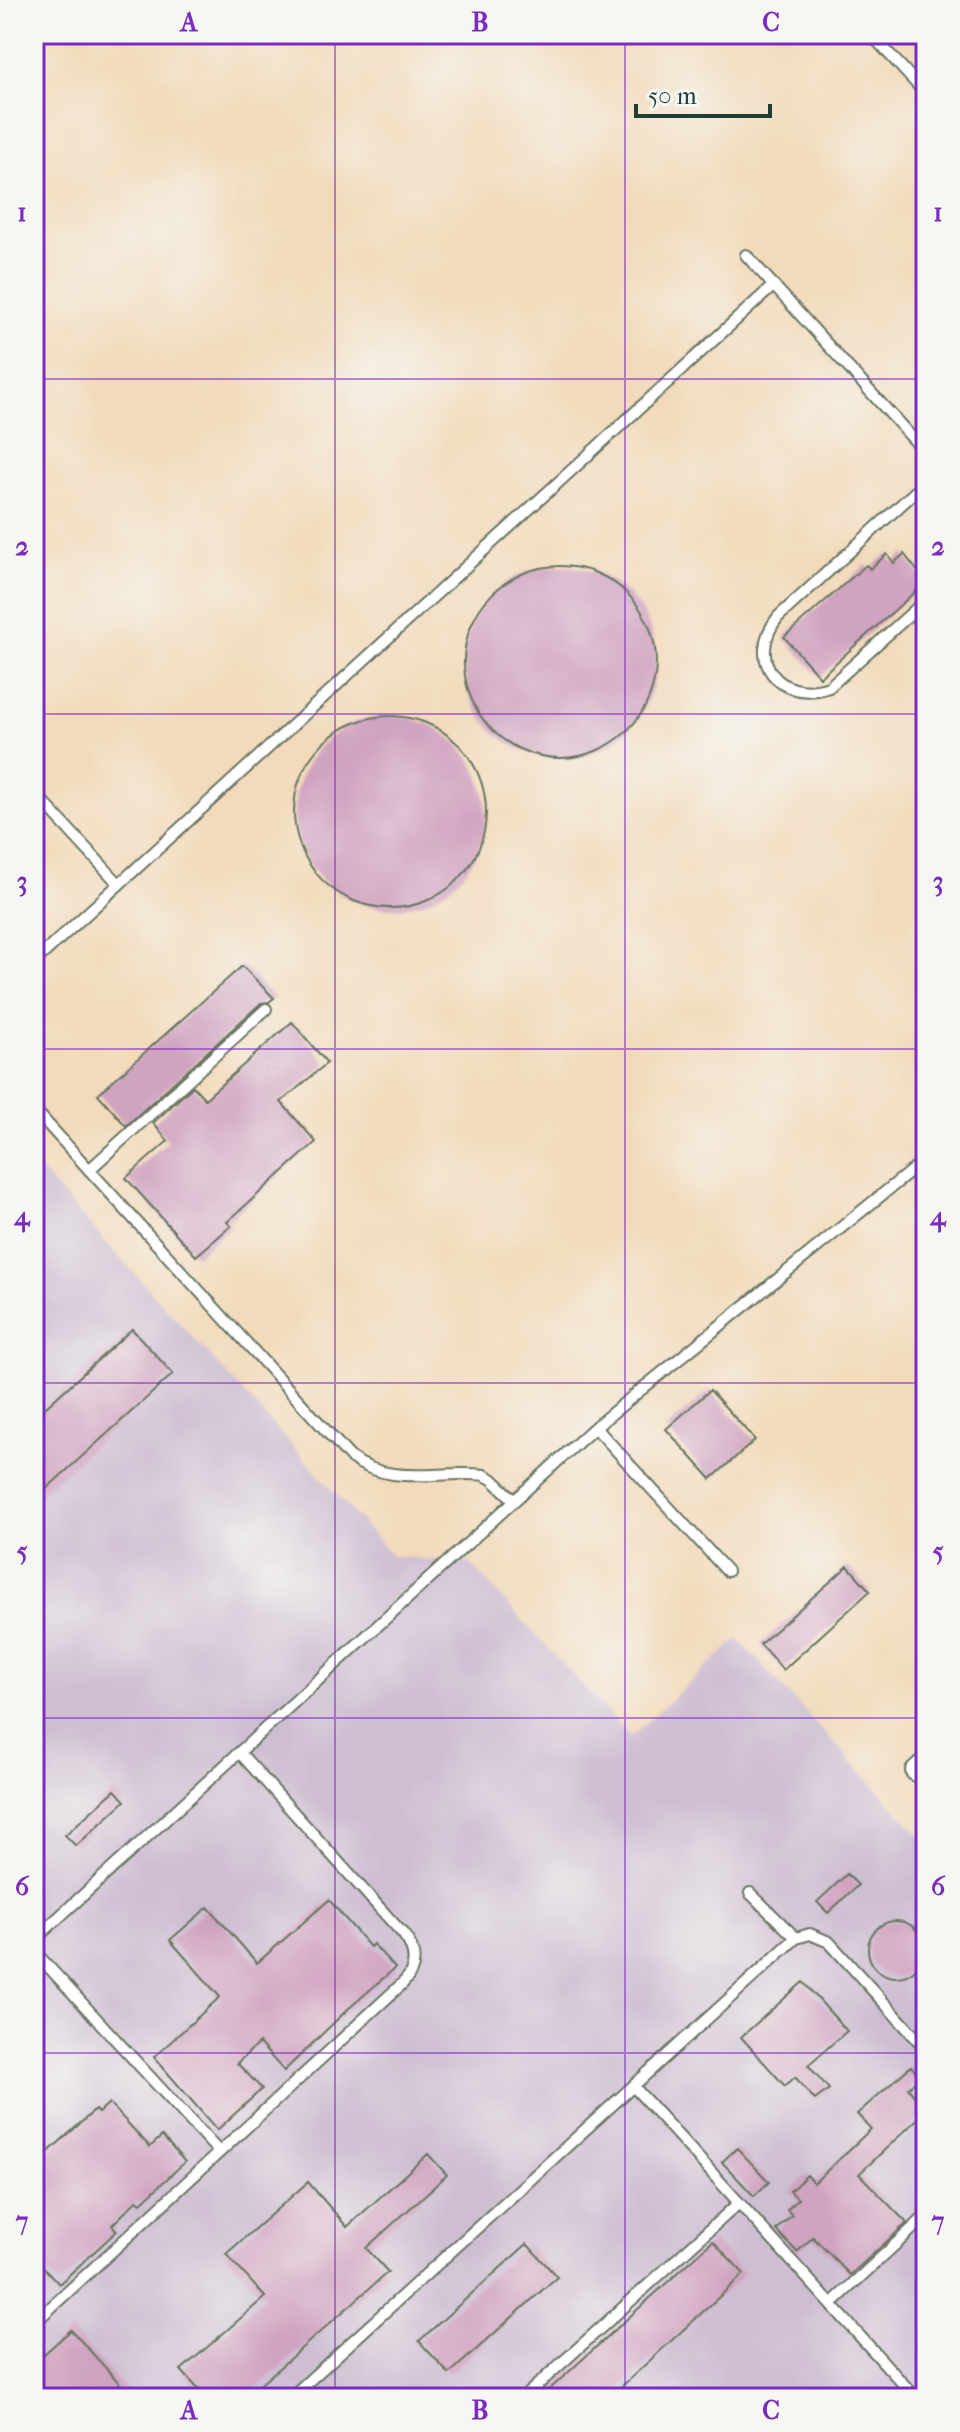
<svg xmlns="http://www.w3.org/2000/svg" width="960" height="2432" font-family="'IM FELL French Canon',serif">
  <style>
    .industrial { fill: #cebed1 }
    .building { fill: #d0a3c0 }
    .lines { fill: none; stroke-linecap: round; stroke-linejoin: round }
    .service-casing { stroke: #697463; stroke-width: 14 }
    .minor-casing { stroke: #697463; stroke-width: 24 }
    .service { stroke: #fff; stroke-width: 10 }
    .minor { stroke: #fff; stroke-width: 20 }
    .grid { fill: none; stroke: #7b2cbf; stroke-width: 2; stroke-opacity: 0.55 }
    .neatline { fill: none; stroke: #7b2cbf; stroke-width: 3 }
    .grid-label { font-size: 26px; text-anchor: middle; font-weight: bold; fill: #7b2cbf }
  </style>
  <rect width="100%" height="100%" fill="#f6f6f2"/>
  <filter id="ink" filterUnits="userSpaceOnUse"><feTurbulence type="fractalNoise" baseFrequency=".0125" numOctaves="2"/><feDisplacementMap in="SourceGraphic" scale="16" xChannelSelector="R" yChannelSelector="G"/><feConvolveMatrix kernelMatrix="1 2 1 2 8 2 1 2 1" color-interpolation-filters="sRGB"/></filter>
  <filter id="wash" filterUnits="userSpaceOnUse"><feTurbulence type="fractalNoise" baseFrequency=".006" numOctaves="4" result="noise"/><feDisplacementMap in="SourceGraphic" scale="32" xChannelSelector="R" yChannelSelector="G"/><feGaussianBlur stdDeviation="1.8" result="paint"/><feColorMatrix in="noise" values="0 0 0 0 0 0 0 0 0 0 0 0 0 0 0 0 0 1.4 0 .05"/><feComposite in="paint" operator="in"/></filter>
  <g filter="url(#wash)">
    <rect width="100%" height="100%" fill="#f2daba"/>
    <path class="industrial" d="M34 1164 393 1556 470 1563 630 1737 738 1639 926 1842V2398H34Z"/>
    <g id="blocks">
      <path class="building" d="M887 554 894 563 904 554 926 582 820 677 784 637 866 565 870 569Z
        M464 662a96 96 0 1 1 192 0a96 96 0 1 1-192 0Z
        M294 812a96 96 0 1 1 192 0a96 96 0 1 1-192 0Z
        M242 966 274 998 269 1002 261 1003 126 1126 98 1094Z
        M292 1022 327 1063 281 1102 316 1142 227 1222 231 1226 196 1256 126 1178 168 1141 153 1123 193 1086 205 1099Z
        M132 1329 173 1374 34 1500V1418Z
        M710 1390 755 1440 711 1479 666 1429Z
        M848 1566 870 1591 783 1670 760 1644Z
        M115 1790 125 1801 76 1846 65 1835Z
        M847 1874 858 1885 828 1913 817 1902Z
        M329 1900 370 1947 373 1944 395 1968 347 2010 284 2071 259 2043 237 2063 262 2089 217 2130 154 2057 220 1997 170 1940 208 1907 257 1963Z
        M868 1949a28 28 0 1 1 56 0a28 28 0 1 1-56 0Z
        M803 1982 847 2031 808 2065 829 2089 815 2100 795 2077 785 2086 741 2037Z
        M911 2066 920 2077 908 2088 926 2111 859 2174 907 2223 850 2275 813 2237 797 2252 776 2230 792 2215 787 2210 798 2199 790 2191 807 2175 814 2183 871 2129 857 2114Z
        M109 2103 150 2147 162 2136 185 2162 141 2203 137 2200 112 2225 117 2231 59 2284 34 2257V2165L95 2110 98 2113Z
        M737 2148 769 2182 754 2196 722 2162Z
        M428 2154 447 2175 366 2248 388 2272 245 2398H206L181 2370 265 2297 226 2254 308 2182 347 2227Z
        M713 2241 744 2274 609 2398H540Z
        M527 2244 557 2277 449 2374 419 2341Z
        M71 2330 133 2398H34V2363Z"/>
    </g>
  </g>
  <g filter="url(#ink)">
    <use href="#blocks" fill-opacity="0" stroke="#697463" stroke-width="2"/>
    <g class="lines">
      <defs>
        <path id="service" d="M871 34 926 94
          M746 255 926 453
          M926 482 778 617C745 659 779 704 829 687L926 600
          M34 792 119 884
          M34 962 773 286
          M34 1109 350 1457C390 1487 438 1470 484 1475L492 1479 514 1500
          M89 1170 266 1009
          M595 1427 727 1571
          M750 1893 796 1938
          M34 1940 595 1427 926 1159
          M34 1951 219 2152
          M634 2087 916 2398
          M831 2304 926 2216
          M34 2323 403 1983C418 1968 416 1951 404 1935L240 1753
          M290 2398 796 1938 810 1934 829 1942 926 2049
          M523 2398 739 2203"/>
        <path id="minor" d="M916 1771 926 1762"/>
      </defs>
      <use href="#service" class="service-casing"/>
      <use href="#minor" class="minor-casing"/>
      <use href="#service" class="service"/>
      <use href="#minor" class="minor"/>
    </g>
  </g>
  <path class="grid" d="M335 34V2398M625 34V2398M34 379H926M34 714H926M34 1049H926M34 1383H926M34 1718H926M34 2053H926"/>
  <rect width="960" height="2432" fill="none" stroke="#f6f6f2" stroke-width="88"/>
  <path d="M636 104v12h134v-12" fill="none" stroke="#1f3d34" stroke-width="4"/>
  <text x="648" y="104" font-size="24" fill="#1f3d34" stroke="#f6f6f2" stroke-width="6" paint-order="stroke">50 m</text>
  <rect x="44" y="44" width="872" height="2344" class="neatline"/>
  <g class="grid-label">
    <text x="189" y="31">A</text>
    <text x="480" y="31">B</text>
    <text x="771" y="31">C</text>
    <text x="22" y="221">1</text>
    <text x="938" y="221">1</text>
    <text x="22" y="555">2</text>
    <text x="938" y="555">2</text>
    <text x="22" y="890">3</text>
    <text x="938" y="890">3</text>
    <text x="22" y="1225">4</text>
    <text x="938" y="1225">4</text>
    <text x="22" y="1560">5</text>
    <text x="938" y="1560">5</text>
    <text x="22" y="1895">6</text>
    <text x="938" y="1895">6</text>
    <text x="22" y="2230">7</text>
    <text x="938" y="2230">7</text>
    <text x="189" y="2419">A</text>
    <text x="480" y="2419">B</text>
    <text x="771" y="2419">C</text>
  </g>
</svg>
